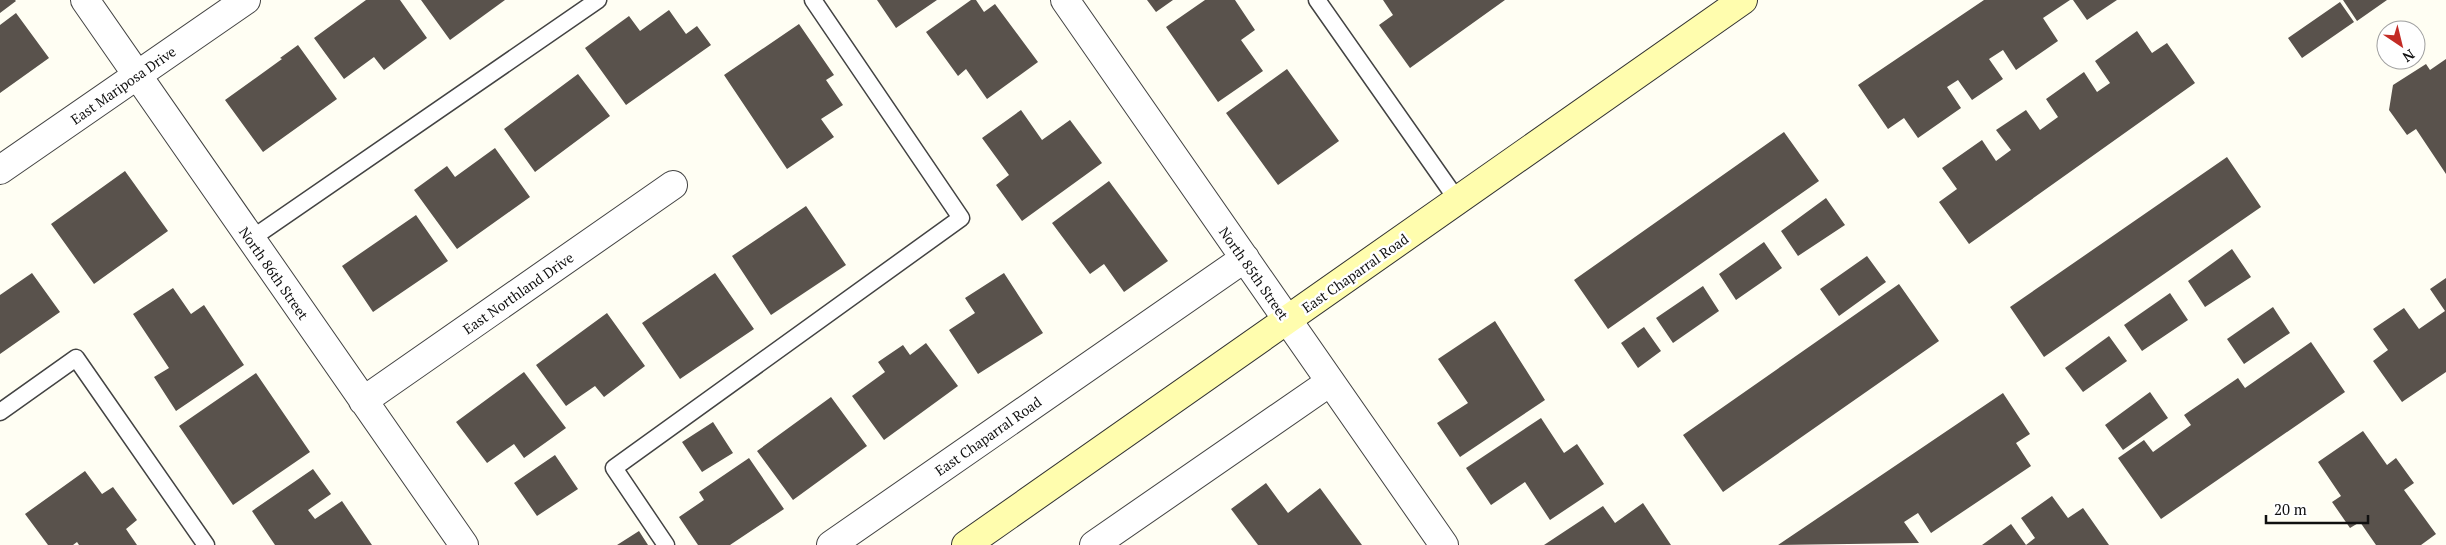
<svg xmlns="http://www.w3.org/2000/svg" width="2446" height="545" font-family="'PT Serif',serif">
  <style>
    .building { fill: #59524c }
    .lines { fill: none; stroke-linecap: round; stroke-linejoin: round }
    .service-casing { stroke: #434343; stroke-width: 19 }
    .minor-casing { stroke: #434343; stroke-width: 30 }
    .secondary-casing { stroke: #323232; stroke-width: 30 }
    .service { stroke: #fff; stroke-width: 16 }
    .minor { stroke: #fff; stroke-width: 28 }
    .secondary { stroke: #fffdae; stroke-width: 28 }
    .labels { text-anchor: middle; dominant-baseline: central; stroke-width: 5; stroke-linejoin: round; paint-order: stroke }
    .street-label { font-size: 14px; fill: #101010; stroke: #fff }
  </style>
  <rect width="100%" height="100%" fill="#fffef3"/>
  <path class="building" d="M0 0H15L16 1 0 13Z
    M366 0H400L427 38 384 70 374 57 344 79 314 38Z
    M421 0H505L450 40Z
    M877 0H937L896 28Z
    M971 0H976L984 12 995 4 1038 62 987 99 966 69 958 76 926 32Z
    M1147 0H1173L1156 12Z
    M1205 0H1235L1255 30 1241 40 1263 71 1218 102 1166 27Z
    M1383 0H1505L1410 68 1379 25 1393 15Z
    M1984 0H2070L2043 18 2058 41 2016 70 2003 50 1989 59 2003 79 1972 100 1958 80 1947 87 1961 108 1918 138 1904 118 1888 129 1858 85Z
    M2073 0H2117L2087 20Z
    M2343 0H2387L2357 21Z
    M2340 2 2354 22 2302 58 2288 38Z
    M669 10 686 34 697 26 711 45 626 105 585 48 629 16 640 31Z
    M16 13 49 58 0 93V25Z
    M799 24 834 75 826 80 843 105 821 119 834 137 787 169 724 75Z
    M2137 31 2152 53 2167 43 2195 83 1969 244 1939 202 1957 189 1942 168 1982 140 1996 161 2011 150 1996 130 2026 110 2040 130 2058 117 2046 99 2084 72 2097 92 2110 83 2095 61Z
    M298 45 337 99 263 152 225 100 282 59 280 58Z
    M2446 59V174L2416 129 2407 135 2389 110 2393 85 2426 64 2430 70Z
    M1287 69 1339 141 1278 185 1226 113Z
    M578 74 610 116 535 172 504 129Z
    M1021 110 1042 140 1070 120 1102 163 1022 221 996 185 1009 175 982 138Z
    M1784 132 1819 181 1608 329 1574 280Z
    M495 148 530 197 457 249 414 190 447 166 455 177Z
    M2227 157 2261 207 2044 357 2010 307Z
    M125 171 168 231 94 284 51 224Z
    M1109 181 1168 261 1124 292 1104 264 1090 274 1052 223Z
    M1826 198 1845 225 1798 256 1781 231Z
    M806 206 846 265 771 315 732 256Z
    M416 215 448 261 373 312 342 266Z
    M1764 242 1782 268 1736 300 1719 274Z
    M2232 249 2251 277 2205 307 2188 281Z
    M1867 256 1886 282 1839 316 1820 289Z
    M32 273 60 312 0 354V295Z
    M715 273 754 329 680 379 642 323Z
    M1004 273 1043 333 978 374 949 330 975 313 965 298Z
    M2446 278V372L2402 402 2373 361 2388 350 2373 329 2404 308 2419 329 2445 311 2430 289Z
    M1899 284 1939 341 1723 492 1683 435Z
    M1703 286 1719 311 1673 343 1656 318Z
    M173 288 191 314 204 305 244 365 176 411 154 377 169 368 133 314Z
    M2170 293 2188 320 2142 351 2124 325Z
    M2273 307 2290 333 2244 364 2227 339Z
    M607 313 645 366 604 397 595 386 566 406 536 365Z
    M1495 321 1545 400 1460 457 1437 423 1468 403 1438 359Z
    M1644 327 1661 351 1638 368 1621 343Z
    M2109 336 2127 361 2083 392 2065 368Z
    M2311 342 2345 392 2161 519 2118 458 2144 440 2153 452 2191 425 2184 415 2238 378 2245 388Z
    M926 343 958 386 884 440 852 396 885 372 878 362 903 345 910 355Z
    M524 372 566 428 524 458 514 444 487 463 456 422Z
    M256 373 310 452 233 505 179 426Z
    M2150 392 2168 418 2123 450 2105 425Z
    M2003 393 2030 434 2016 443 2031 466 1931 533 1918 513 1904 522 1919 543 1778 545Z
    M831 397 867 446 793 500 757 451Z
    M1541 418 1564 453 1577 444 1604 484 1550 520 1525 482 1491 505 1466 468Z
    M713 422 733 453 702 472 682 442Z
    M2363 431 2387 465 2396 458 2414 483 2404 490 2436 534 2421 545H2376L2360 522 2350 528 2332 502 2341 496 2318 462Z
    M555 455 578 489 537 516 514 483Z
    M749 458 784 509 730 545H698L679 517 704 500 699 492Z
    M313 469 331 494 308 510 315 519 342 501 372 545H275L252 511Z
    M85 471 102 494 113 487 137 520 126 529 137 545H79L77 542 73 545H48L25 514Z
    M1266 483 1288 513 1320 488 1362 545H1258L1231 509Z
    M2052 496 2068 518 2083 508 2109 545H1982L2011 524 2026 545 2035 538 2021 518Z
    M1643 503 1671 545H1544L1603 506 1615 523Z
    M639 531 648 545H617Z"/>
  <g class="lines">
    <defs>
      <path id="service" d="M1317 0 1458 201
        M251 239 598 0
        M0 412 76 358 206 545
        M666 545 614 468 961 218 813 0"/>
      <path id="minor" d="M85 0 464 545
        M1065 0 1444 545
        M0 170 246 0
        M363 401 673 185
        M831 545 1245 258
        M1094 545 1330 382"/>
      <path id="secondary" d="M966 545 1743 0"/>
    </defs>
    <use href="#service" class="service-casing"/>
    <use href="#minor" class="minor-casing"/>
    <use href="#secondary" class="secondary-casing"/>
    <use href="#service" class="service"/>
    <use href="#minor" class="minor"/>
    <use href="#secondary" class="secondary"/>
  </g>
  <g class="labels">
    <g class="street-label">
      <text transform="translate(123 85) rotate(-35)">East Mariposa Drive</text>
      <text transform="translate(274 273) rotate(55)">North 86th Street</text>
      <text transform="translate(1254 273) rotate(55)">North 85th Street</text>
      <text transform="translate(1355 273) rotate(-35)">East Chaparral Road</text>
      <text transform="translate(518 293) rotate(-35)">East Northland Drive</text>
      <text transform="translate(988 436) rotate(-35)">East Chaparral Road</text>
    </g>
  </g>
  <g transform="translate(2401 45) rotate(145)"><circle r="24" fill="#ffffff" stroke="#9f9f9f"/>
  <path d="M0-4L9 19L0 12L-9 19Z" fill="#c32b25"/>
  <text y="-8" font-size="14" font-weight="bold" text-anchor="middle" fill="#101010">N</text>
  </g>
  <path d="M2266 515v8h102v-8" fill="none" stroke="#101010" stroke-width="2.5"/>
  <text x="2274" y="515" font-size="15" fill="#101010" stroke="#ffffff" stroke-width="4" paint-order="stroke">20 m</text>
</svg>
